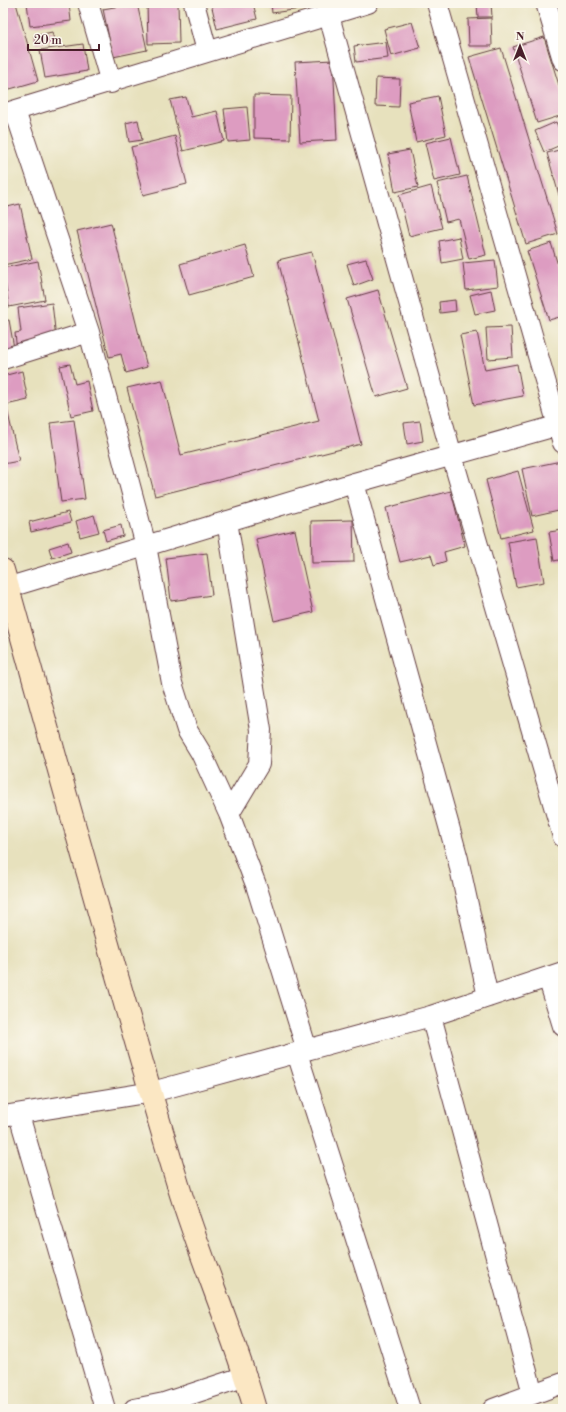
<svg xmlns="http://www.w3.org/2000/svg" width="566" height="1412" font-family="'Libre Bodoni',serif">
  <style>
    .building { fill: #dd9cc1 }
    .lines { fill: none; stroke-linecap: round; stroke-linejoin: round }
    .street-casing { stroke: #623c41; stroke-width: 22 }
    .secondary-casing { stroke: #623c41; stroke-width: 24 }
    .street { stroke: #fff; stroke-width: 20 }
    .secondary { stroke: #fbe7c3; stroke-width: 22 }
  </style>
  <rect width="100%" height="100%" fill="#fbf7ec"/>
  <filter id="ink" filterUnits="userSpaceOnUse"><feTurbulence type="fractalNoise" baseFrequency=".025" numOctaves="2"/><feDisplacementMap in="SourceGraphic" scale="8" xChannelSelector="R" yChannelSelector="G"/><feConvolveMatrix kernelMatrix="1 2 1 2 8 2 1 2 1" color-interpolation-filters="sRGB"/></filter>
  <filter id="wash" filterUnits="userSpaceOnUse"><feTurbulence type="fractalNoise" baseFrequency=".012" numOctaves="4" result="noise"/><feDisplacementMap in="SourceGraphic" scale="16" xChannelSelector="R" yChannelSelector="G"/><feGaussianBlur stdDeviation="0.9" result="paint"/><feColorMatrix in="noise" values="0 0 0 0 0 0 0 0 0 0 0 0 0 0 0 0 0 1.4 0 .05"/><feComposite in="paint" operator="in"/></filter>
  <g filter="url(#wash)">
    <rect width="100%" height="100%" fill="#e7e1bd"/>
    <g id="blocks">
      <path class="building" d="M3 3H16L38 81 3 91Z
        M27 3H69L71 21 30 26Z
        M137 3 147 50 113 57 103 9Z
        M147 3H178L179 43 148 44Z
        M211 3H253L257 19 217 29Z
        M271 3H300V9L272 13Z
        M477 3H491L492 17H478Z
        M491 18 492 46H469L468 19Z
        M412 22 420 48 391 56 384 29Z
        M52 32 54 40 36 44 34 36Z
        M544 37 563 98V115L537 123 513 47Z
        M386 42 388 58 356 62 354 46Z
        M83 44 87 71 45 78 40 50Z
        M501 48 558 234 526 244 469 57Z
        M333 60 337 140 300 142 295 62Z
        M376 78 400 79 399 107 375 106Z
        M254 95 291 96 290 139 254 138Z
        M438 96 446 135 416 142 408 102Z
        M186 97 191 117 217 111 224 141 183 151 170 100Z
        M247 107 250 140 228 142 224 109Z
        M138 120 142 140 129 142 126 123Z
        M556 122 563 138V144L544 152 535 131Z
        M175 136 187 184 143 195 131 147Z
        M451 137 460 175 434 181 425 143Z
        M563 149V209L547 153Z
        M410 150 418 187 395 192 388 154Z
        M467 176 486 255 469 259 459 219 446 222 437 183Z
        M431 186 442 228 409 236 399 195Z
        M20 204 32 259 3 265V208Z
        M111 223 147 367 126 373 121 354 109 357 77 231Z
        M459 237 463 259 442 263 439 241Z
        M551 243 563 281V316L549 320 527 251Z
        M245 245 254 277 189 295 180 264Z
        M312 252 361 444 155 496 127 388 162 380 181 455 319 421 278 260Z
        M366 259 373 279 354 286 347 264Z
        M495 260 498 286 466 290 463 263Z
        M38 261 45 300 9 307 3 268Z
        M378 290 407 388 376 397 347 299Z
        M491 290 495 310 475 314 470 295Z
        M455 300 456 311 440 313 439 302Z
        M52 303 57 347 17 352 15 333 21 332 18 308Z
        M9 320 16 359 3 362V321Z
        M511 327 513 357 488 359 486 328Z
        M477 332 485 370 517 364 523 396 474 405 460 335Z
        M70 364 75 384 87 381 93 411 71 416 60 366Z
        M22 371 28 400 6 405 19 461 3 464V376Z
        M74 420 85 499 61 502 50 423Z
        M420 421 423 441 407 444 404 423Z
        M561 461 563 470V509L532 516 522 469Z
        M518 471 534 530 501 538 486 480Z
        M451 491 465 546 444 552 446 561 434 565 431 555 400 562 386 508Z
        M68 512 71 522 31 532 29 522Z
        M94 515 99 532 80 537 76 521Z
        M353 520 354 562 312 563 311 521Z
        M121 525 123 536 106 541 103 530Z
        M295 530 313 612 274 621 256 539Z
        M563 530V559L554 561 549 532Z
        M537 537 544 582 516 587 508 542Z
        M68 542 71 552 52 558 49 548Z
        M207 553 212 595 171 601 166 558Z"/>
    </g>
  </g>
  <g filter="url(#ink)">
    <use href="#blocks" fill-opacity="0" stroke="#623c41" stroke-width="1"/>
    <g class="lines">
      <defs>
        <path id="street" d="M88 3 111 83
          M194 3 207 51
          M437 3 563 443
          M546 3 563 60
          M329 16 452 456 563 837
          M15 111 89 332 146 546 172 683 187 730 201 753 229 814 256 885 307 1050
          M3 114 368 3
          M3 359 89 332
          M354 483 458 859 488 997
          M227 521 261 730 259 764 229 814
          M3 589 354 483 563 424
          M548 977 563 1026
          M431 1016 533 1394
          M297 1053 410 1409
          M19 1115 105 1409
          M3 1116 152 1092 431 1016 563 972
          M134 1409 164 1403 246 1376
          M493 1409 563 1383"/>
        <path id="secondary" d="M3 570C61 776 117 983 179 1188 202 1263 234 1334 255 1409"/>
      </defs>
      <use href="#street" class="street-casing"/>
      <use href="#secondary" class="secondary-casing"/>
      <use href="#street" class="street"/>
      <use href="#secondary" class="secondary"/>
    </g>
  </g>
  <rect width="566" height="1412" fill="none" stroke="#fbf7ec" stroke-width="16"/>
  <g transform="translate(520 46)" stroke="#fbf7ec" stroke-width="3" paint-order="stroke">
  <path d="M0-3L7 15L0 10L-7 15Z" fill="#4a1f2b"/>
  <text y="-6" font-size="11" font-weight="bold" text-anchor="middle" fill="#4a1f2b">N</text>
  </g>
  <path d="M28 44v6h71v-6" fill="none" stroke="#4a1f2b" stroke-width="2"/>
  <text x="34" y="44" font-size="12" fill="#4a1f2b" stroke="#fbf7ec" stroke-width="3" paint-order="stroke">20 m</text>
</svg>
